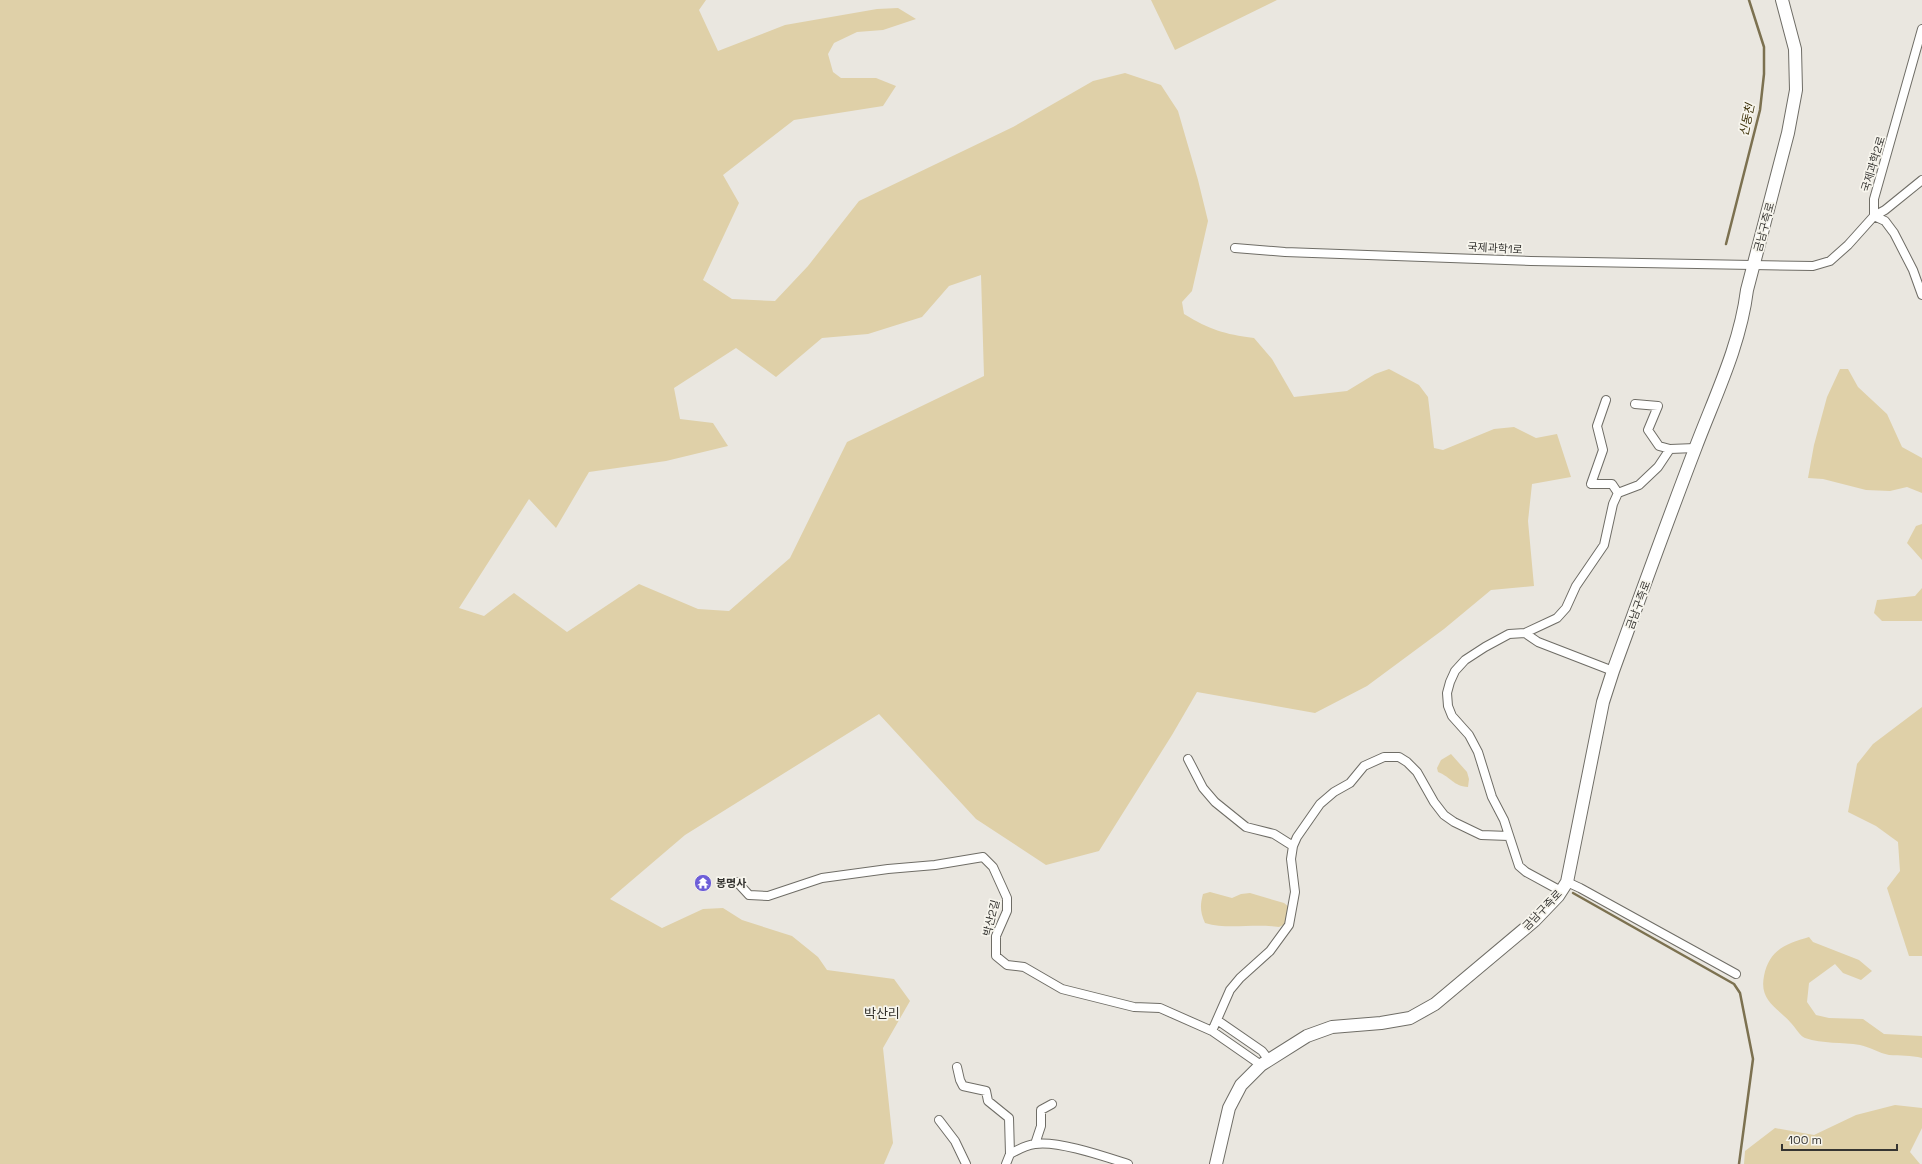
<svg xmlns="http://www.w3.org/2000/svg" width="1922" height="1164" font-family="'Space Grotesk','Noto Sans KR',sans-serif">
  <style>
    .green { fill: #dfd0a8; fill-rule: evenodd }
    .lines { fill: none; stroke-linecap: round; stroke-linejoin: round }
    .stream { stroke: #7c7150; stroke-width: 2.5 }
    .street-casing { stroke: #6f6d66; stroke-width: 10 }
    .secondary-casing { stroke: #6f6d66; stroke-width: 14 }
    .street { stroke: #fff; stroke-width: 8 }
    .secondary { stroke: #fff; stroke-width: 12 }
    .labels { text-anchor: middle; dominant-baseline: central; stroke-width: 3.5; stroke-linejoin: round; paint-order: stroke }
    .street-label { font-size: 11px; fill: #353431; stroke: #f7f5ed }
    .poi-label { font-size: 11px; font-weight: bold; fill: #353431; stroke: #f7f5ed; text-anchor: start }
    .water-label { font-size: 12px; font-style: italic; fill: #3f330b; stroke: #f7f5ed }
    .quarter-label { font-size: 13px; fill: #33312b; stroke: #f7f5ed }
  </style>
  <rect width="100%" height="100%" fill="#eae7e0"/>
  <path class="green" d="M0 0H706L699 10 718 51 785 25 877 9 898 8 916 19 883 30 857 32 834 43 828 54 833 72 841 78H876L896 86 883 106 794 120 723 175 739 203 703 280 732 299 775 301 808 266 859 201 1013 127 1093 81 1125 73 1161 85 1178 111 1198 180 1208 221 1192 291 1182 302 1184 314C1210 330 1224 334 1254 338L1272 359 1294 397 1347 391 1375 374 1389 369 1419 385 1428 397 1434 448 1443 450 1494 429 1514 427 1536 438 1557 434 1571 477 1532 484 1528 521 1534 586 1491 590 1444 629 1367 686 1315 713 1197 692 1172 735 1099 851 1046 865 976 819 879 714 685 835 610 899 662 928 703 909 723 908 742 920 792 936 818 957 827 970 894 979 910 1001 883 1048 893 1143 884 1164H0ZM981 275 984 376 847 442 790 558 729 611 698 609 639 584 567 632 514 593 484 616 459 608 529 499 556 528 589 472 666 461 728 446 713 423 680 419 674 388 736 348 776 377 822 338 868 334 922 317 949 286Z
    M1151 0H1277L1175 50Z
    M1840 369H1848L1858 387 1887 414 1902 447 1922 458V493L1907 487 1890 491 1866 490 1823 479 1808 478 1814 445 1827 397Z
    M1922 524V560L1907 543 1916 526Z
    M1922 588V621H1882L1874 613 1877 600 1915 596Z
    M1922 707V956H1909L1887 888 1900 871 1898 842 1876 826 1848 812 1857 764 1873 744Z
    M1451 754 1467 772 1469 779 1468 787C1453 786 1451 777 1438 772L1437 768 1441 760Z
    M1210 892 1232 898 1241 894 1250 893 1284 903 1289 907 1285 924 1279 927C1253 923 1229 930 1205 923 1200 912 1200 905 1203 894Z
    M1809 937 1813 942 1859 960 1872 971 1861 980 1843 973 1835 964 1809 983 1807 1002 1816 1015 1829 1018 1863 1019 1884 1034 1922 1036V1058C1911 1055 1900 1056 1889 1055 1879 1053 1870 1047 1860 1045 1842 1042 1823 1044 1805 1038 1800 1036 1795 1027 1791 1023 1777 1007 1759 1001 1764 976 1769 950 1785 944 1809 937Z
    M1895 1105 1922 1108V1128L1910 1152 1920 1164H1744L1745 1151 1775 1128 1814 1135 1856 1115Z"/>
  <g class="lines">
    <path class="stream" d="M1726 244 1760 110 1764 74V47L1749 0
      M1573 893 1734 984 1740 993 1753 1059 1739 1164"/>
    <defs>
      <path id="street" d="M1874 216 1885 221 1894 233 1913 270 1922 295
        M1874 216 1885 210 1922 180
        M1235 248 1285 252 1531 261 1813 266 1830 261 1848 245 1874 216V199L1922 29
        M1606 400 1597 426 1603 450 1591 484H1612L1618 493
        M1635 404 1658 406 1648 430 1659 446 1670 449
        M1525 633 1557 618 1566 608 1576 586 1604 545 1613 504 1618 493 1639 485 1658 467 1670 449 1695 448
        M1188 759 1203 788 1215 802 1246 827 1274 834 1293 846
        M737 882 749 895 768 896 822 878 888 869 935 865 983 857 993 867 1007 898V911L996 936V956L1007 965 1024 967 1062 989 1134 1007 1160 1008 1212 1031 1261 1065
        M1567 882 1580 888 1736 974
        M1561 891 1526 872 1519 866 1504 820 1492 797 1478 752 1469 735 1452 716 1448 706 1447 693 1450 682 1455 671 1465 660 1485 647 1509 634 1525 633 1538 642 1613 671
        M1217 1020 1262 1051 1269 1060
        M1212 1031 1230 990 1240 978 1270 951 1289 925 1295 892 1291 859 1293 846 1297 837 1320 804 1334 792 1350 783 1364 766 1384 757H1399L1407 762 1417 772 1434 802 1444 815 1454 822 1481 835 1509 836
        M957 1067 960 1080 963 1086 986 1091 988 1101 1009 1118 1010 1154
        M939 1120 955 1141 966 1164
        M1035 1144 1041 1126V1110L1052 1104
        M1006 1164 1010 1154C1017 1150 1026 1145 1035 1144 1057 1140 1106 1157 1128 1164"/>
      <path id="secondary" d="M1216 1164 1229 1108 1241 1085 1261 1065 1307 1036 1332 1027 1381 1023 1410 1018 1435 1004 1534 921 1558 896 1567 882 1603 702 1613 671C1640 597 1667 522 1695 449 1715 396 1740 346 1747 290L1788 133 1796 90 1795 49 1782 0"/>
    </defs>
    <use href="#street" class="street-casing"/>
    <use href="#secondary" class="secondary-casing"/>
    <use href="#street" class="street"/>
    <use href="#secondary" class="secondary"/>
  </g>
  <defs>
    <symbol id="temple-disc" viewBox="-11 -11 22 22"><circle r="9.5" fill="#6d5ed8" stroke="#f7f5ed"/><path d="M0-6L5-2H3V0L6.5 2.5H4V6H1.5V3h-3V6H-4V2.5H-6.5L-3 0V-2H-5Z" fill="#fff"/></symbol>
  </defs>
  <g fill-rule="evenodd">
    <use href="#temple-disc" x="693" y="873" width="20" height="20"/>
  </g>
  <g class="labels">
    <g class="street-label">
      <text transform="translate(1873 164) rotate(-73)">국제과학2로</text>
      <text transform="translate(1764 227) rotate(-75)">금남구즉로</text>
      <text transform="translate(1495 248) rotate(3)">국제과학1로</text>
      <text transform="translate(1638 605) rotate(-70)">금남구즉로</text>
      <text transform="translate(1542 910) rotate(-46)">금남구즉로</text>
      <text transform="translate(991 918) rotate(-76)">박산2길</text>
    </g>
    <g class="poi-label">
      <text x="716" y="883">봉명사</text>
    </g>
    <g class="water-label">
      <text transform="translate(1747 120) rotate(-78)">신동천</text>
    </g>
    <g class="quarter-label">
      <text x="882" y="1013">박산리</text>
    </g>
  </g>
  <path d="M1782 1144v6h115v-6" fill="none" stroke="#353431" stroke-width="2"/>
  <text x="1788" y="1144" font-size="12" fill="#353431" stroke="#f7f5ed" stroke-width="3" paint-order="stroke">100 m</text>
</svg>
